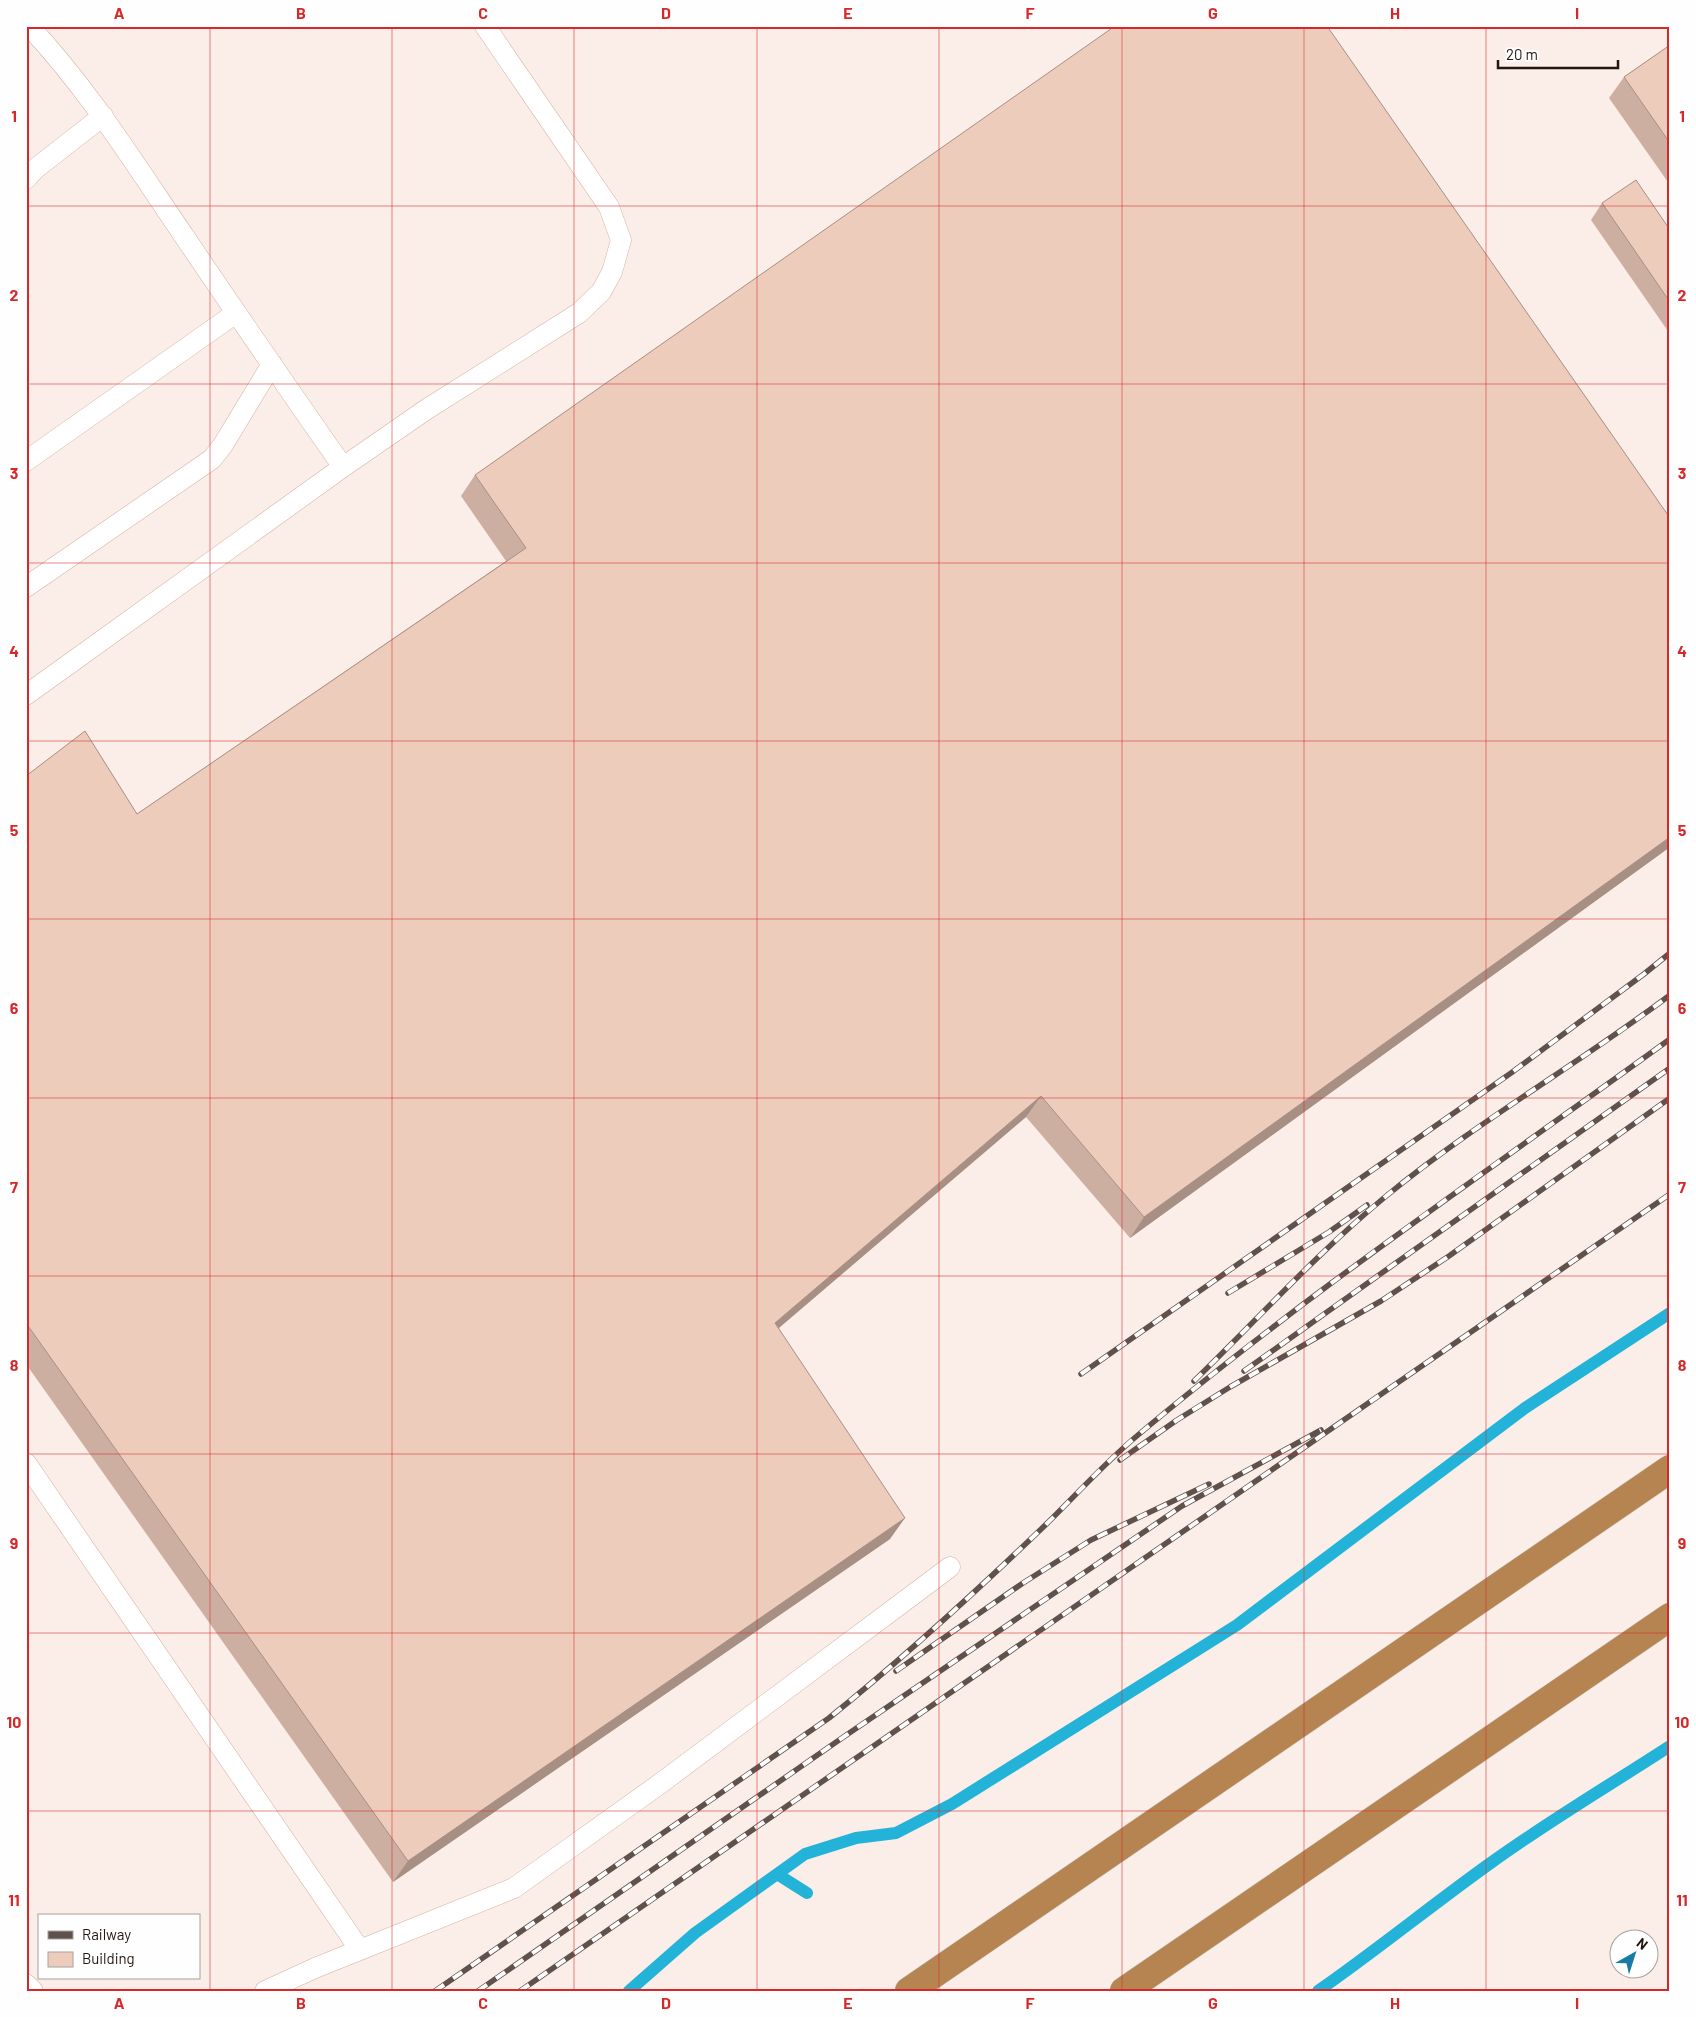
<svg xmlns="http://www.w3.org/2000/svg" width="1696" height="2017" font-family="Barlow,sans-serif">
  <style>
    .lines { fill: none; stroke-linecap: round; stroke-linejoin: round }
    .stream { stroke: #23b3d9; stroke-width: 12 }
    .service-casing { stroke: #d2b1a1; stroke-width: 21 }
    .motorway-casing { stroke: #cfcccb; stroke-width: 29 }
    .service { stroke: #fff; stroke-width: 20 }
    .motorway { stroke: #b58451; stroke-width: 28 }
    .rail-casing { stroke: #5f524c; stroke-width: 5.5 }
    .rail { stroke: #fefefe; stroke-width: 4; stroke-dasharray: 11; stroke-linecap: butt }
    .wall { fill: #cdafa2 }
    .shaded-wall { fill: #a78f84 }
    .building { fill: #eeccbc; stroke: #a78f84 }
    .grid { fill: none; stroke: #d62828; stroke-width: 1; stroke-opacity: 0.55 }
    .neatline { fill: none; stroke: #d62828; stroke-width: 2 }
    .grid-label { font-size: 16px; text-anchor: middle; font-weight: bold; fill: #d62828 }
  </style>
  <rect width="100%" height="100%" fill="#fbede7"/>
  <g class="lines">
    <path class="stream" d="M777 1874 807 1893
      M629 1991 695 1933 805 1854 856 1838 896 1833 952 1804 1237 1625 1525 1408 1670 1313
      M1318 1991C1377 1950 1433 1904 1492 1862 1549 1821 1610 1785 1670 1746"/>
    <defs>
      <path id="service" d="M29 26C89 90 135 164 184 236 236 313 289 390 343 467
        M26 179 35 169 103 116
        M26 461 236 313
        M26 587 212 459 223 445 272 364
        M26 695 343 467 427 409 579 313 601 292 612 272 621 240 609 207 485 26
        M26 1463 360 1950
        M26 1984 33 1991
        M265 1991 315 1968 514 1888 661 1783 950 1567"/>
      <path id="motorway" d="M909 1991 1670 1469
        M1124 1991 1670 1617"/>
    </defs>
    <use href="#service" class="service-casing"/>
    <use href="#motorway" class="motorway-casing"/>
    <use href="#service" class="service"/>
    <use href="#motorway" class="motorway"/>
    <defs>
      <path id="rail" d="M1228 1293 1329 1232 1367 1205
        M1244 1371 1670 1068
        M1081 1374 1511 1073 1644 974 1670 953
        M1194 1381C1257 1320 1317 1253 1385 1197 1475 1123 1577 1065 1670 995
        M1120 1460 1177 1420 1230 1387 1381 1301 1449 1256 1670 1098
        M896 1671 1023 1583 1091 1540 1209 1484
        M435 1991 829 1718C901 1660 969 1598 1036 1534 1070 1502 1102 1465 1138 1435 1307 1293 1491 1169 1670 1039
        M478 1991 842 1738 1182 1506 1321 1430
        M520 1991 1670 1194"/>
    </defs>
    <use href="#rail" class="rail-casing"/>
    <use href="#rail" class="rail"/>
  </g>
  <path class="wall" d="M1670 45V185L1609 98 1624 77Z
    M1602 203 1670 230V334L1591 220Z
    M475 475 1670 518V847L1130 1238 1026 1117 779 1328 890 1539 393 1882 26 1364V776L137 814 506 561 461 496Z"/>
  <path class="shaded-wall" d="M1670 837V847L1130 1238 1144 1217Z
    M1041 1096 1026 1117 761 1343 775 1323Z
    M905 1518 890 1539 393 1882 408 1861Z"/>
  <path class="building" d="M1115 26H1327L1670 518V837L1144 1217 1041 1096 775 1323 905 1518 408 1861 26 1323V776L85 731 137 814 526 548 475 475Z
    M1670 45V143L1624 77Z
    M1636 180 1670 230V302L1602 203Z"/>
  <path class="grid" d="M210 26V1991M392 26V1991M574 26V1991M757 26V1991M939 26V1991M1122 26V1991M1304 26V1991M1486 26V1991M26 206H1670M26 384H1670M26 563H1670M26 741H1670M26 919H1670M26 1098H1670M26 1276H1670M26 1454H1670M26 1633H1670M26 1811H1670"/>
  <rect width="1696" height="2017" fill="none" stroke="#fefefe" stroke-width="55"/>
  <rect x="38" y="1914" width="162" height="65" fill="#fefefe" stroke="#a6a29f"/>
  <rect x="48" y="1931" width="25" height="8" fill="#5f524c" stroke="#a6a29f"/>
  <text x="82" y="1940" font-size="15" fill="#231711">Railway</text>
  <rect x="48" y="1952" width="25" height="15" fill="#eeccbc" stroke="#a6a29f"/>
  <text x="82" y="1964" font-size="15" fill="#231711">Building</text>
  <g transform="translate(1634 1954) rotate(39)"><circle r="24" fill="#fefefe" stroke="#a6a29f"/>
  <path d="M0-4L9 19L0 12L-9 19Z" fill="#187aa7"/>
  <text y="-8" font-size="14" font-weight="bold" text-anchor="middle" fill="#231711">N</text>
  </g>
  <path d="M1498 60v8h120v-8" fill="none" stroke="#231711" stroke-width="2.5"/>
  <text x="1506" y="60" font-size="15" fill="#231711" stroke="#fefefe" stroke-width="4" paint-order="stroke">20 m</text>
  <rect x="28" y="28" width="1640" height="1962" class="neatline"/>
  <g class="grid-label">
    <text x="119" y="19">A</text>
    <text x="301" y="19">B</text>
    <text x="483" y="19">C</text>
    <text x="666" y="19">D</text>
    <text x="848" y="19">E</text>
    <text x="1030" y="19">F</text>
    <text x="1213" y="19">G</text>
    <text x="1395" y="19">H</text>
    <text x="1577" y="19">I</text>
    <text x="14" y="122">1</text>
    <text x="1682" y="122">1</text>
    <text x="14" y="301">2</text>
    <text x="1682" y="301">2</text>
    <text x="14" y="479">3</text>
    <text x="1682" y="479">3</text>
    <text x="14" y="657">4</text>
    <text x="1682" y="657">4</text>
    <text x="14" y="836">5</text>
    <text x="1682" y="836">5</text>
    <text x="14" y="1014">6</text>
    <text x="1682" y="1014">6</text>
    <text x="14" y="1193">7</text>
    <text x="1682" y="1193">7</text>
    <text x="14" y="1371">8</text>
    <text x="1682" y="1371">8</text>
    <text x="14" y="1549">9</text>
    <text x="1682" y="1549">9</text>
    <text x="14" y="1728">10</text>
    <text x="1682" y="1728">10</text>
    <text x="14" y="1906">11</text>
    <text x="1682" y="1906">11</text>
    <text x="119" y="2009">A</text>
    <text x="301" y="2009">B</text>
    <text x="483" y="2009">C</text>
    <text x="666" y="2009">D</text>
    <text x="848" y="2009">E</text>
    <text x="1030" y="2009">F</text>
    <text x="1213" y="2009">G</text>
    <text x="1395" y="2009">H</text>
    <text x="1577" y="2009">I</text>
  </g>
</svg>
